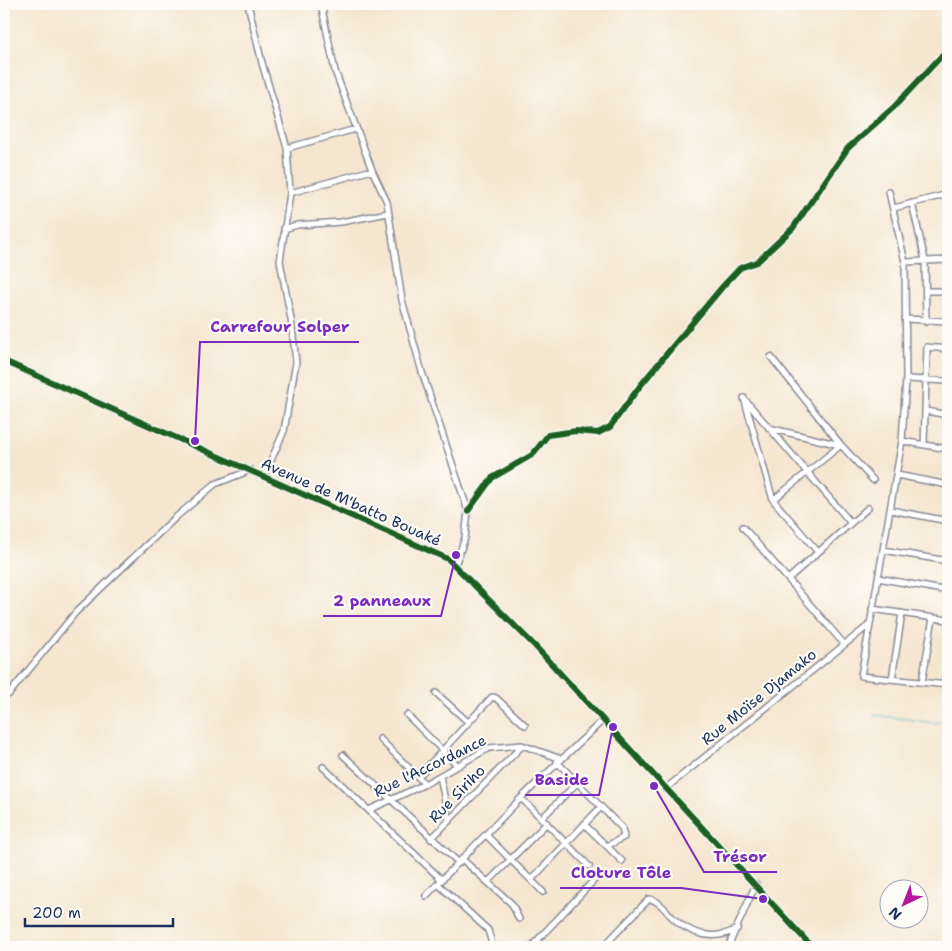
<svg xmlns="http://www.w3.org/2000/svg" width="952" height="951" font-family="'Shantell Sans',sans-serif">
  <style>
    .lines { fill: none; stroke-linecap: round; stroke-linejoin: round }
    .stream { stroke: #49b5c5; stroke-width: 1 }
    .minor-casing { stroke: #888a97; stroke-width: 8 }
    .minor { stroke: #fff; stroke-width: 5 }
    .cycleway-casing { stroke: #fdfcf7; stroke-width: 9 }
    .cycleway { stroke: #1b5e20; stroke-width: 6 }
    .labels { text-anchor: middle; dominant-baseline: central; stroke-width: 4.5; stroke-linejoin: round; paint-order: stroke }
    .street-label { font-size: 15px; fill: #1b2f5e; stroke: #fdfcf7 }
    .leader { fill: none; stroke: #7b2cbf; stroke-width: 2 }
    .callout-dot { fill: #7b2cbf; stroke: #fdfcf7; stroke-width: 2 }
    .callout-label { font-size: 16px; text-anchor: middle; font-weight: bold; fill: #7b2cbf; stroke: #fdfcf7; stroke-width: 4.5; stroke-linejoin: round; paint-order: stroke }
  </style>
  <rect width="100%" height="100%" fill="#fdfcf7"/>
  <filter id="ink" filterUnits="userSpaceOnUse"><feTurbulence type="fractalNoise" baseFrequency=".02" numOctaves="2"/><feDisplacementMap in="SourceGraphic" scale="10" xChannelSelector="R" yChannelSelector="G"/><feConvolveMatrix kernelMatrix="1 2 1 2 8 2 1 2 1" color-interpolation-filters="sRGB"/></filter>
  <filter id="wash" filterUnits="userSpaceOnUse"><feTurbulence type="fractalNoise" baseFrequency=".0096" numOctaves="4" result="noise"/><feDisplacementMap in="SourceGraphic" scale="20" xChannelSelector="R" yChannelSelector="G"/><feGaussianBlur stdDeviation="1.12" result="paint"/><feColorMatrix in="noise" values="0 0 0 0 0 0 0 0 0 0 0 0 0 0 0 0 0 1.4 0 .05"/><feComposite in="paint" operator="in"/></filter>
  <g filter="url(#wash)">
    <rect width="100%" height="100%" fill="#f5e6d0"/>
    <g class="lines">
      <path class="stream" d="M874 715 935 723 948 719"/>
    </g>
  </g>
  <g filter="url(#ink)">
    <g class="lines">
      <defs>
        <path id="minor" d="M248 4 262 63 287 148 290 193 280 261 291 319 296 362 284 431 264 476
          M321 4 335 71 372 170 387 202 402 300 422 372 468 511 465 538 455 565
          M287 148 356 129
          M889 192 905 262 906 379 902 441 861 676 948 685
          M290 193 372 170
          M912 203 925 260 926 322
          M894 208 948 194
          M284 229 297 225 341 222 388 213
          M905 262 948 260
          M926 291H948
          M905 319 948 321
          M771 357 841 445 873 480
          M4 361 448 559 535 646 812 947
          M906 379 948 381
          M744 398 773 500 818 552
          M746 401 851 523
          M926 411 948 415
          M769 428 840 445
          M902 441 948 449
          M924 445 927 347 948 349
          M897 475 948 485
          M773 500 841 445
          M891 510 948 521
          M468 511 492 478 532 455 548 435 576 431 598 433 610 427 640 386 723 286 740 268 757 262 793 228 848 148 894 107 948 49
          M743 527 844 644
          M883 550 948 561
          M878 578 948 591
          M788 579 868 508
          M872 609 948 620
          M892 679 902 613
          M922 682 933 618
          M436 693 468 722
          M4 696 9 694 76 612 176 517 215 484 251 470
          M407 715 458 766
          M380 739 425 784
          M343 755 459 863
          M557 762 622 828 624 837 607 846
          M323 767 442 880
          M440 776 449 821
          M418 777 492 697 496 698 525 725
          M665 789 869 625
          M521 798 589 866
          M369 810 425 784 489 748 522 745 561 759
          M542 818 577 783
          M584 824 622 861
          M486 835 543 892
          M431 839 522 746
          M463 860 512 904 519 919
          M531 880 601 807
          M489 881 547 823
          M438 884 488 930 493 947
          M426 896 521 798 603 720
          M531 947 596 878
          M603 947 649 899C658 900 664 908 670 915 688 934 713 942 737 929
          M728 947 756 884"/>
      </defs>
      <use href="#minor" class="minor-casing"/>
      <use href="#minor" class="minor"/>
      <defs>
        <path id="cycleway" d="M4 361 448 559 535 646 812 947
          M468 511 492 478 532 455 548 435 576 431 598 433 610 427 640 386 723 286 740 268 757 262 793 228 848 148 894 107 948 49"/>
      </defs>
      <use href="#cycleway" class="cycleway-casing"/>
      <use href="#cycleway" class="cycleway"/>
    </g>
  </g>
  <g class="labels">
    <g class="street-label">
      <text transform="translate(351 502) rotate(24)">Avenue de M'batto Bouaké</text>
      <text transform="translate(759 697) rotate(-39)">Rue Moïse Djamako</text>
      <text transform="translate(430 766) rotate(-26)">Rue l'Accordance</text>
      <text transform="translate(457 794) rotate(-46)">Rue Siriho</text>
    </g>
  </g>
  <path class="leader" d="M195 441L200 342H359M456 555L441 616H323M613 727L599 795H525M654 786L704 872H777M763 899L681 888H560"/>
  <g class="callout-dot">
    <circle cx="195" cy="441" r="5"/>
    <circle cx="456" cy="555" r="5"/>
    <circle cx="613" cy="727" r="5"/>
    <circle cx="654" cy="786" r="5"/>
    <circle cx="763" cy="899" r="5"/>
  </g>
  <g class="callout-label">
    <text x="280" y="332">Carrefour Solper</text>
    <text x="382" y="606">2 panneaux</text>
    <text x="562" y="785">Baside</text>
    <text x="740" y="862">Trésor</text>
    <text x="621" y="878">Cloture Tôle</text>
  </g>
  <rect width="952" height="951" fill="none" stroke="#fdfcf7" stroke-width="20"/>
  <g transform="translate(904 904) rotate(223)"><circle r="24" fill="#fdfcf7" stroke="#a3aaba"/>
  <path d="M0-4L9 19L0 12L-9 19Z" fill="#b5179e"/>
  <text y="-8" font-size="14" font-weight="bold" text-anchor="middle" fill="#1b2f5e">N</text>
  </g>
  <path d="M25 918v8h148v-8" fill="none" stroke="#1b2f5e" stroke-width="2.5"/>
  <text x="32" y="918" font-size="15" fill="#1b2f5e" stroke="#fdfcf7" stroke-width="4" paint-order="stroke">200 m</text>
</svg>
